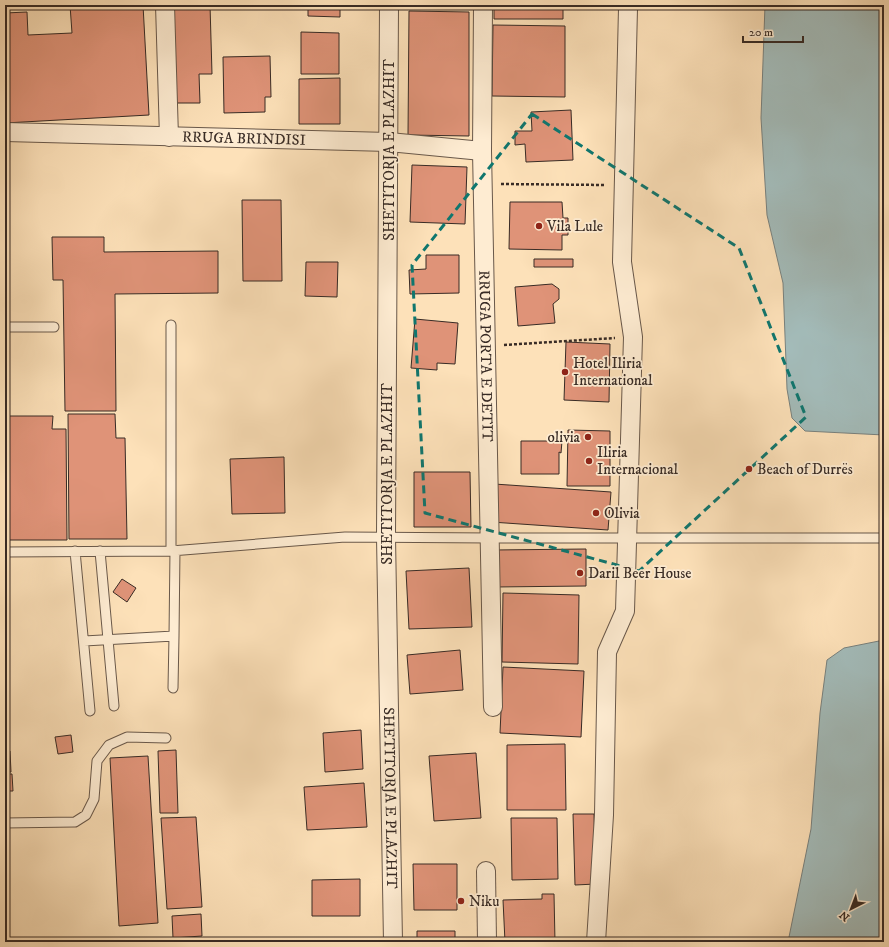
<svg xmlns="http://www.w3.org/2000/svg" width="889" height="947" font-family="'IM FELL DW Pica',serif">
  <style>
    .water { fill: #a3bbb9; stroke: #78817e }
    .building { fill: #df9378; stroke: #382b25 }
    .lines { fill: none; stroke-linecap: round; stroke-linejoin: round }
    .lane-casing { stroke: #69584a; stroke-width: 11 }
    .street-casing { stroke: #69584a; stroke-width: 20 }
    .path { stroke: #382b25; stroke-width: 2.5; stroke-dasharray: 3 2; stroke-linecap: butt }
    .lane { stroke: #feecd2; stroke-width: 9 }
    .street { stroke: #feecd2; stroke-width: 18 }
    .marked { fill: none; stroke: #0f766e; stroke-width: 3; stroke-dasharray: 8 5; stroke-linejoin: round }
    .poi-dot { fill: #8f2418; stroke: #feecd2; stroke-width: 1.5 }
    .labels { text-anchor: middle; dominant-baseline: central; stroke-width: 3.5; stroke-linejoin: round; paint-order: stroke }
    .street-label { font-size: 15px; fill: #382b25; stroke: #feecd2 }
    .poi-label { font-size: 15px; fill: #382b25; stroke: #feecd2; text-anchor: start }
  </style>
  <rect width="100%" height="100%" fill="#fde1b9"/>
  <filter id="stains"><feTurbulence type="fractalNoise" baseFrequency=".005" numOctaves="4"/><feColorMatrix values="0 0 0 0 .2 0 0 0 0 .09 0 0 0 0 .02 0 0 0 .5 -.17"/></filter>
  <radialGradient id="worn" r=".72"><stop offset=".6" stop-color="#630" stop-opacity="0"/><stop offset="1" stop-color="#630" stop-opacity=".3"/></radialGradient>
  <path class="water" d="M765 5H884V435L805 431 792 418 787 389 783 283 767 215 761 118Z
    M884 640V942H788L811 829 820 713 827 660 844 648Z"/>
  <path class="building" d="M70 5H143L149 115 5 123V13L27 12 28 35 72 33Z
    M167 5H210L212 74H199L200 103H169Z
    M308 5H340V17L308 16Z
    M494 5H563V19H494Z
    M409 11 469 12V136L408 135Z
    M493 25 565 26V97L492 96Z
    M301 32 339 33V74H301Z
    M270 56 271 97H265V112L224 113 223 57Z
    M340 78V124H299V79Z
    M571 110 573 160 526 162 525 144 515 145V131H532L531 112Z
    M412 165 467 167 465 224 410 222Z
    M242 200H281L282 281H243Z
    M510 202H562L563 218H568V235H562V250L509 249Z
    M52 237H104V252L218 251V293L115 294 116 411H65L63 280H53Z
    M426 255H459V293L410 294 409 270 426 269Z
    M534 259H573V267H534Z
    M306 262H338L337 297 305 296Z
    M552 284 559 289V299L553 304 555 323 518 326 515 287Z
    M415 319 458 323 455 364 437 363V370L411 368Z
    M566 342 610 344 609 402 564 400Z
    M68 414H115L116 438H125L127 539H69Z
    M5 416H53L52 429H66L67 540H5Z
    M568 430 610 431V486H567Z
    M521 441H562L561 453 559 452V474H521Z
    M284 457 285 513 232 514 230 459Z
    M414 472H470L471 527H414Z
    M494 484 611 492 608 530 491 522Z
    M586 549V586L494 587V550Z
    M469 568 472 627 409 629 406 571Z
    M122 579 136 588 127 602 113 592Z
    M503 593 579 595 578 664 502 662Z
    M460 650 463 690 410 694 407 655Z
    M503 667 584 671 581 737 500 733Z
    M5 729H9V740H5Z
    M361 730 363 769 325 772 323 733Z
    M71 735 73 752 58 754 55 737Z
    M565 744 566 810H507V745Z
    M176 750 178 813H160L158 751Z
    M5 751H10L11 772H5Z
    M476 753 481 818 434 821 429 756Z
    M148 756 158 923 119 926 110 758Z
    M5 774H12L13 791H5Z
    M364 783 367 827 307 830 304 787Z
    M573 814H594L596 884 575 885Z
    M196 817 202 907 167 909 161 818Z
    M511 818H557L558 879 512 880Z
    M413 864H457V910H414Z
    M360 879V916H312V880Z
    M542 894H554L555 942H505L503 900 542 899Z
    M201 914 202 936 173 938 172 916Z
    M417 931H455V942H417Z"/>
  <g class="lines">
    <defs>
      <path id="lane" d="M5 327H54
        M75 551 90 711
        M100 551 114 706
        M171 551 345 537 490 538H884
        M5 552 171 551V325
        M84 641 174 636 175 550
        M173 688 174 636
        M5 823 75 822 86 815 94 799 97 761 109 745 127 737 166 738"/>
      <g id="street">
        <path d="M165 5 169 137"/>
        <path id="s1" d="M389 5 386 537 393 942"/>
        <path id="s2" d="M483 5 482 151 493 707"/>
        <path id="s3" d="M5 132 389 142 482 151"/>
        <path d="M486 871 487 942"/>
        <path d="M596 942 604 815 607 652 625 611 633 337 622 262 628 8 629 5"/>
      </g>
    </defs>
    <use href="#lane" class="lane-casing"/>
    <use href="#street" class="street-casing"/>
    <path class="path" d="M501 184 606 185
      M504 345 615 338"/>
    <use href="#lane" class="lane"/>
    <use href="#street" class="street"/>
  </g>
  <path class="marked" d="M532 114 739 248 806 417 639 571 425 513 412 265Z"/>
  <g class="poi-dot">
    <circle cx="539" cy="226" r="4"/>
    <circle cx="565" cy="372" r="4"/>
    <circle cx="588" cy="437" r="4"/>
    <circle cx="589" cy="461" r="4"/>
    <circle cx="749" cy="469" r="4"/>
    <circle cx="596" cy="513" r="4"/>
    <circle cx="580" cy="573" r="4"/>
    <circle cx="461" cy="901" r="4"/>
  </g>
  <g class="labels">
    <g class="street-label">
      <text stroke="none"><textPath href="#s3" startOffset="239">RRUGA BRINDISI</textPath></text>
      <text transform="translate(389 150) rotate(-90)">SHETITORJA E PLAZHIT</text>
      <text stroke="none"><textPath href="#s2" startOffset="351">RRUGA PORTA E DETIT</textPath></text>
      <text transform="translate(387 474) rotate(-90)">SHETITORJA E PLAZHIT</text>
      <text stroke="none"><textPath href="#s1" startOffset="793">SHETITORJA E PLAZHIT</textPath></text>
    </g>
    <g class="poi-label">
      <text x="547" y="226">Vila Lule</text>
      <text x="573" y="363">Hotel Iliria<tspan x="573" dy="17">International</tspan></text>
      <text x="580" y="437" text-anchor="end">olivia</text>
      <text x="597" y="452">Iliria<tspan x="597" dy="17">Internacional</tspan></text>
      <text x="757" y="469">Beach of Durrës</text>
      <text x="604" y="513">Olivia</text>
      <text x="588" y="573">Daril Beer House</text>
      <text x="469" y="901">Niku</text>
    </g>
  </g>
  <rect width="889" height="947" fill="none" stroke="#fde1b9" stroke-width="20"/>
  <rect x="6" y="6" width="877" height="935" fill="none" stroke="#382b25" stroke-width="2"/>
  <rect x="10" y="10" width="869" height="927" fill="none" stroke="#382b25"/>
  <g transform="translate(851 909) rotate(222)" stroke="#feecd2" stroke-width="3" paint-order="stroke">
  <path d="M0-3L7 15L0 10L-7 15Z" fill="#382b25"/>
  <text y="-6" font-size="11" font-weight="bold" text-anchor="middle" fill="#382b25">N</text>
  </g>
  <path d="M743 36v6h60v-6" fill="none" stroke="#382b25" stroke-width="2"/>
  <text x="749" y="36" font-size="12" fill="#382b25" stroke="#feecd2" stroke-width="3" paint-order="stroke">20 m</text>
  <rect width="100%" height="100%" filter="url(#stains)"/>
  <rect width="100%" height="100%" fill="url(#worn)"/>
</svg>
